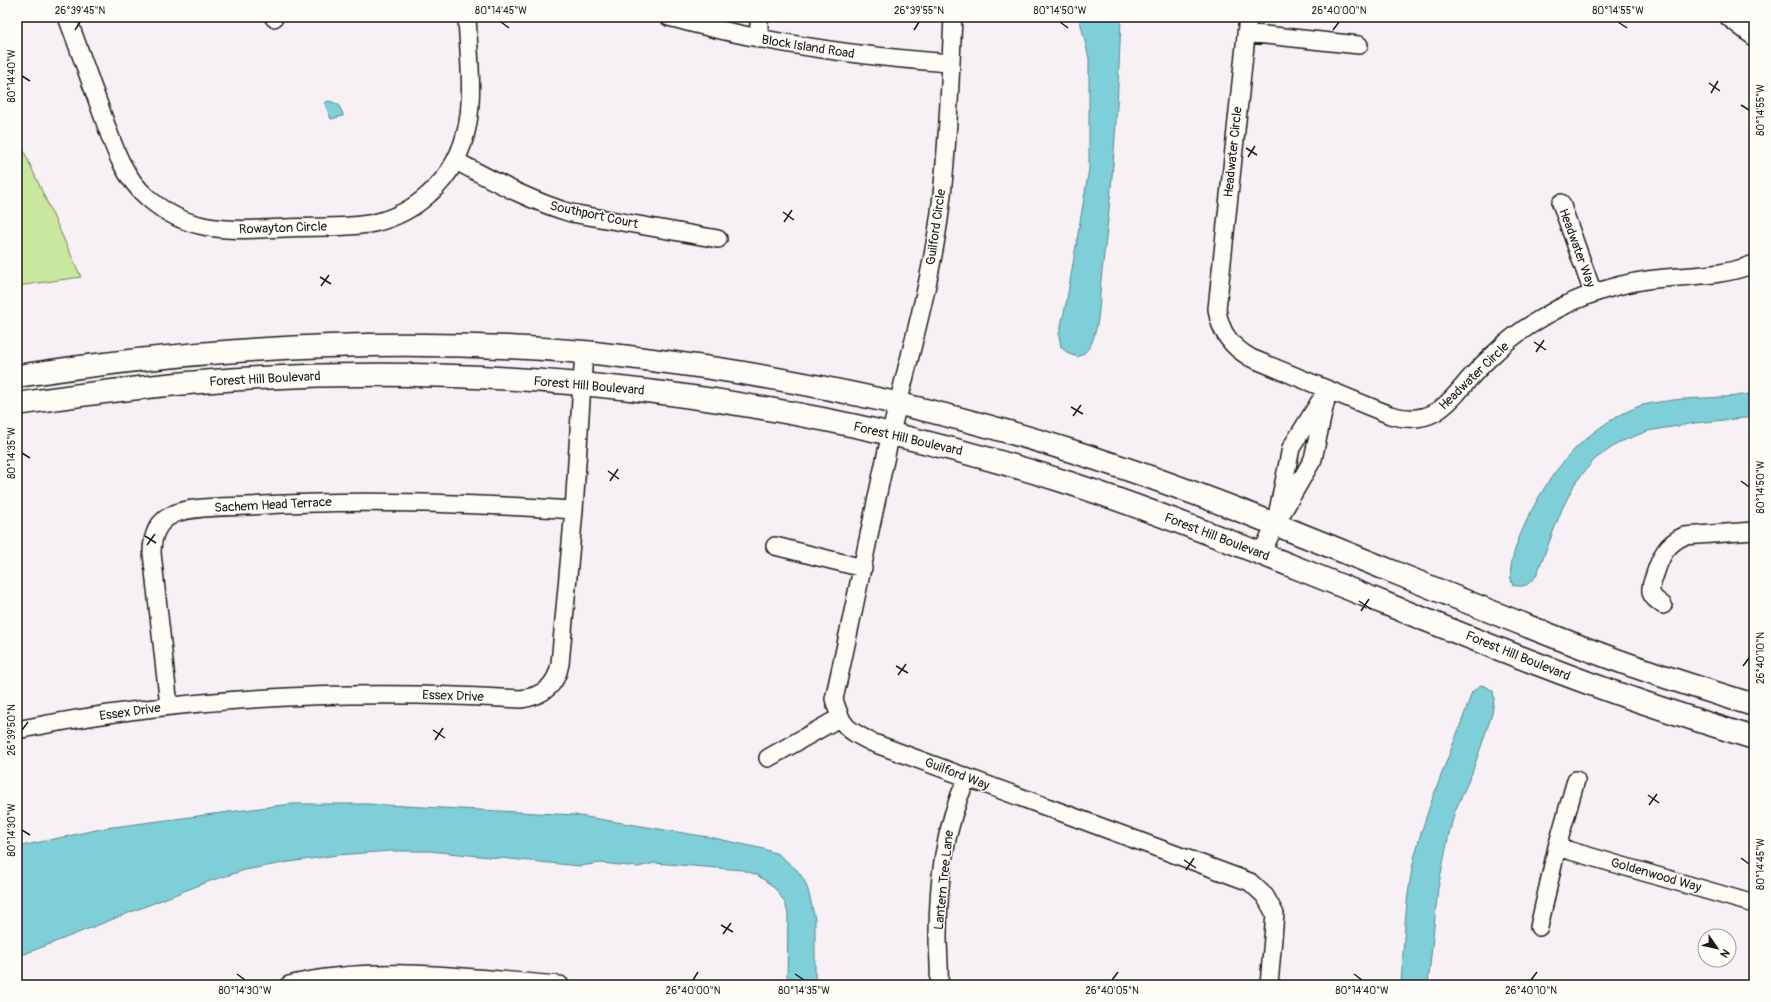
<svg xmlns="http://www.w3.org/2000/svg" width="1771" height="1002" font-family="Pangolin,sans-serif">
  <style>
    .green { fill: #c9e79e; stroke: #72825d }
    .water { fill: #7fcfd9; stroke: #57878d }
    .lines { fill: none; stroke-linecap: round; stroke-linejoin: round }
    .minor-casing { stroke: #1c1c1c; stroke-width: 20 }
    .secondary-casing { stroke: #1c1c1c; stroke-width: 25 }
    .minor { stroke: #fdfcf7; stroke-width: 17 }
    .secondary { stroke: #fdfcf7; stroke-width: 22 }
    .ticks { fill: none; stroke: #1c1c1c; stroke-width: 1.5 }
    .labels { text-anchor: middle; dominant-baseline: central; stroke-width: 3; stroke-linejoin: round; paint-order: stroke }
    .street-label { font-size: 13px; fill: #1c1c1c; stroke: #fdfcf7 }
    .neatline { fill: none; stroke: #1c1c1c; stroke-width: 1.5 }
    .ticks-label { font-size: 10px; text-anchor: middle; fill: #1c1c1c }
  </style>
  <rect width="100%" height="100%" fill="#f7f0f5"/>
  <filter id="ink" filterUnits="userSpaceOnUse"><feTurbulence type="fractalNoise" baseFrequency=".025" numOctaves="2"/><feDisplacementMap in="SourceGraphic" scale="8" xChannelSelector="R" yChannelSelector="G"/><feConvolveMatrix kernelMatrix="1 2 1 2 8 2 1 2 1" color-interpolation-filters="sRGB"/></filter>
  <g filter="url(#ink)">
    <path class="green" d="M17 136 81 277 17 286Z"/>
    <path class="water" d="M1079 17H1121C1118 102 1113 187 1102 271 1099 292 1101 315 1094 336 1091 347 1087 352 1078 357L1069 354 1061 347 1059 335 1067 299 1089 169V58Z
      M329 101 338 104 343 114V116L331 119 325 104 326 102Z
      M1754 393V417L1695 423 1648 431 1620 442 1595 459 1575 483 1562 509 1536 576C1528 585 1525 588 1513 585 1505 570 1519 537 1526 522 1549 472 1584 429 1637 407 1647 403 1662 402 1673 400 1699 397 1727 399 1754 393Z
      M1481 685 1487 687 1493 691 1494 699 1492 714 1472 773 1455 811 1449 834 1438 888 1428 985H1401C1404 942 1405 897 1415 855 1429 799 1454 747 1472 692Z
      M291 804H367L574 815 714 838 764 849 778 854 797 870 804 880 808 890 815 919V985H787L788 914 785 903 778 892 770 884 757 875 743 870 655 863 638 867 601 863 580 866 429 851H391L337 855 289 862 245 870 207 882 17 957V847L105 828Z"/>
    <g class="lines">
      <defs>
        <path id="minor" d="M67 17C78 46 88 75 99 105 111 138 120 174 148 198 190 235 233 230 285 228 314 226 346 229 374 223 395 218 414 208 429 194 483 146 470 82 467 17
          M274 17V18
          M669 17C763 43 853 56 951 63
          M953 17C950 82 948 147 940 212 930 287 908 360 891 433 871 522 854 611 834 699 842 727 846 729 871 742L1250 882 1265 896 1275 914 1269 985
          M1248 17 1217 309C1220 332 1231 347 1251 358L1390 415C1431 427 1446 406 1470 378 1478 369 1487 360 1496 352 1510 338 1528 326 1545 316 1580 295 1624 281 1665 278 1697 275 1723 276 1754 264
          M1728 17 1754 37
          M1246 33 1359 45
          M759 39V17
          M456 161C494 181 530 201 571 213L718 239
          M1561 203 1593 293
          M1278 511 1291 448 1322 398
          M775 546 863 568
          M1261 554 1275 525 1313 459 1328 390
          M1663 605C1657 601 1650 596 1651 589 1651 584 1654 578 1655 574 1661 556 1666 544 1684 536L1754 531
          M169 706 152 553C152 537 157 522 172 515 188 506 228 507 247 506 357 499 465 503 574 510
          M17 730C183 696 353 689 521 699 543 696 556 686 560 664L574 510 584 352
          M768 758 839 718
          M1557 847 1754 904
          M1539 927 1557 847 1576 780
          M289 985C376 963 472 979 560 985
          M939 985C940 969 938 952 938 936 938 882 944 828 967 778"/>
        <path id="secondary" d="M17 376C204 347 394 336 584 352 628 356 673 363 718 369 840 388 960 415 1078 453 1255 509 1425 589 1600 654 1650 673 1702 689 1754 705
          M17 404C97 392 178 382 259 378 532 363 809 400 1069 483 1146 508 1222 538 1297 568 1395 607 1492 648 1591 684 1645 704 1699 721 1754 738"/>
      </defs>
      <use href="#minor" class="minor-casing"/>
      <use href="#secondary" class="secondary-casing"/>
      <use href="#minor" class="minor"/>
      <use href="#secondary" class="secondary"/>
    </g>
  </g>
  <path class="ticks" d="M501 22 509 28M1060 22 1068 28M1618 22 1627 28M75 30 80 22M914 30 919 22M1333 30 1339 22M22 76 30 81M1709 83 1720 91M1711 93 1718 81M1741 105 1749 110M1246 148 1257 155M1248 157 1255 146M783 212 794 220M784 222 792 210M320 277 331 284M321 286 329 275M1534 342 1546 350M1536 352 1544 340M1071 407 1083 414M1073 416 1081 405M22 453 30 458M608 471 619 479M610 481 618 469M1741 481 1749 487M145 536 156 543M147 545 155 534M1359 601 1371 609M1361 611 1369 599M896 666 908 673M1743 666 1749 658M898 675 906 664M22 730 28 722M433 730 445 738M435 740 443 728M1648 795 1659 803M1649 805 1657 794M22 830 30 835M1741 858 1749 864M1184 860 1196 868M1186 870 1194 858M721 925 733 932M723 934 731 923M237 974 245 980M795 974 804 980M1354 974 1362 980M693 980 698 972M1112 980 1118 972M1531 980 1537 972"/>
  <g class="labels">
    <g class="street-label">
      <text transform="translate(808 47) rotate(9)">Block Island Road</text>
      <text transform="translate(1233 152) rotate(-84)">Headwater Circle</text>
      <text transform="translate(594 215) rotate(12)">Southport Court</text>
      <text transform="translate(936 227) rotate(-82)">Guilford Circle</text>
      <text transform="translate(283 228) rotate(-2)">Rowayton Circle</text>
      <text transform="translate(1577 248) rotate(70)">Headwater Way</text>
      <text transform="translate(1474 376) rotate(-44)">Headwater Circle</text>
      <text transform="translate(265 379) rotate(-3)">Forest Hill Boulevard</text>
      <text transform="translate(589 386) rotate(5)">Forest Hill Boulevard</text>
      <text transform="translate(908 439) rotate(13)">Forest Hill Boulevard</text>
      <text transform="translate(273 505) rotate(-3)">Sachem Head Terrace</text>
      <text transform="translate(1217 537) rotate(21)">Forest Hill Boulevard</text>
      <text transform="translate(1518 656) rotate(22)">Forest Hill Boulevard</text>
      <text transform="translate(453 696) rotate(2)">Essex Drive</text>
      <text transform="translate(130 712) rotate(-8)">Essex Drive</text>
      <text transform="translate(957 774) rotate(21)">Guilford Way</text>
      <text transform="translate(1656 875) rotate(16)">Goldenwood Way</text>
      <text transform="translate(944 880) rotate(-84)">Lantern Tree Lane</text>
    </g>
  </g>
  <rect width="1771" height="1002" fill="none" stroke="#fdfcf7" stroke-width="44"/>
  <g transform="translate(1717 948) rotate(124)"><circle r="19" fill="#fdfcf7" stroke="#a3a29f"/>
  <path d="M0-3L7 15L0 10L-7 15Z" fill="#1c1c1c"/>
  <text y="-6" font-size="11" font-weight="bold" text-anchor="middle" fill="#1c1c1c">N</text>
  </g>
  <rect x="22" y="22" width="1727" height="958" class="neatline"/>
  <g class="ticks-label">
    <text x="80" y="14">26°39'45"N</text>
    <text x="501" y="14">80°14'45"W</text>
    <text x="919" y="14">26°39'55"N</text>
    <text x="1060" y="14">80°14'50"W</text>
    <text x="1339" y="14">26°40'00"N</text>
    <text x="1618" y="14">80°14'55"W</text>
    <text transform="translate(11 76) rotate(-90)" y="4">80°14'40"W</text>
    <text transform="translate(1760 110) rotate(-90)" y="4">80°14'55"W</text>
    <text transform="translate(11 453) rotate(-90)" y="4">80°14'35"W</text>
    <text transform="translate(1760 487) rotate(-90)" y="4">80°14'50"W</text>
    <text transform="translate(1760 658) rotate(-90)" y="4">26°40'10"N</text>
    <text transform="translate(11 730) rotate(-90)" y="4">26°39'50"N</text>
    <text transform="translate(11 830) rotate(-90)" y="4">80°14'30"W</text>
    <text transform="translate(1760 864) rotate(-90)" y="4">80°14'45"W</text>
    <text x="245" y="994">80°14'30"W</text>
    <text x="693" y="994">26°40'00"N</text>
    <text x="804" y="994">80°14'35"W</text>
    <text x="1112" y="994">26°40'05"N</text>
    <text x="1362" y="994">80°14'40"W</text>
    <text x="1531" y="994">26°40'10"N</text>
  </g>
</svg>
